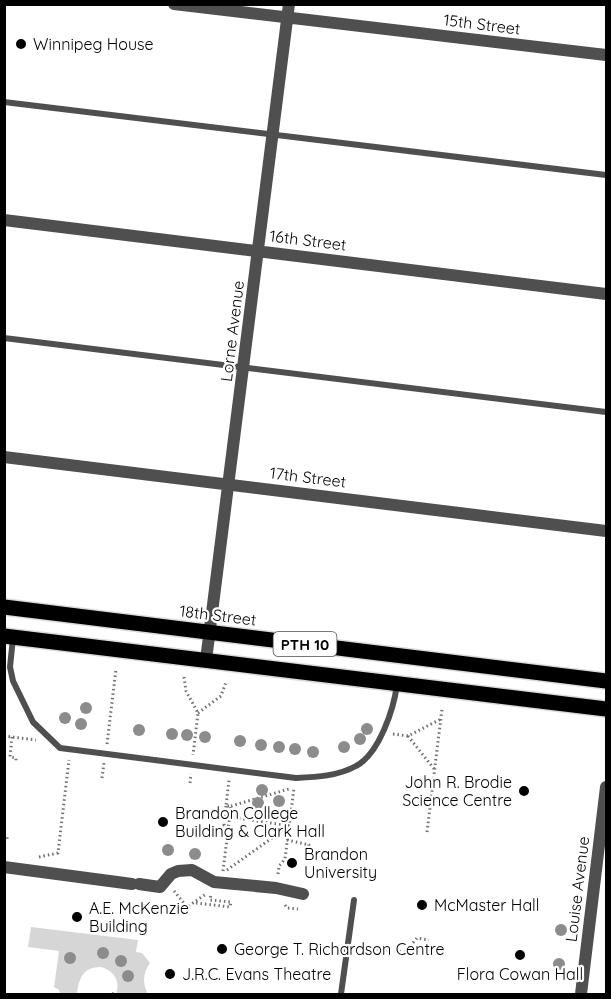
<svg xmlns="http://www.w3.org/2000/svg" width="611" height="999" font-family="Quicksand,sans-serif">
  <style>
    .green { fill: #d6d6d6 }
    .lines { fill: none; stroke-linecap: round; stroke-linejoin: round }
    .primary-casing { stroke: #dbdbdb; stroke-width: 18 }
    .path { stroke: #717171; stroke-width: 3; stroke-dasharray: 1.5 3; stroke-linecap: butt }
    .lane { stroke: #4f4f4f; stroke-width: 6 }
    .street { stroke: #4f4f4f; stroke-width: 12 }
    .primary { stroke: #000; stroke-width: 15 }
    .tree { fill: #8c8c8c }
    .poi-dot { fill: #000; stroke: #fff; stroke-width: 2 }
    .labels { text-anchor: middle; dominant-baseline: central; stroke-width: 4.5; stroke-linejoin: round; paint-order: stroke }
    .shield { fill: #fff; stroke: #4c4c4c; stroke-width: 1.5 }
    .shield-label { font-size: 15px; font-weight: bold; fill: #000 }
    .street-label { font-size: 16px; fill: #000; stroke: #fff }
    .poi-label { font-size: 16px; fill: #000; stroke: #fff; text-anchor: start }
  </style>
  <rect width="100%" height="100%" fill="#fff"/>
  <path class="green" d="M31 927 138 940 136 952 142 953 150 963C143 973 142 983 148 994H116C121 981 114 971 101 967 83 967 79 978 77 994H60L59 990 54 987 59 951 28 947Z"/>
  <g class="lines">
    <defs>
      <path id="primary" d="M4 607 606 681
        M4 636 606 709"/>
    </defs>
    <use href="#primary" class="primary-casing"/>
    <path class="path" d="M184 677 186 691 198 713 193 755
      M198 713 221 696 226 682
      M393 734 408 736 441 719
      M4 736 36 740
      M408 736 435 770
      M12 737 10 757 16 758V762
      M107 744 116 669
      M102 778 104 763
      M190 783 191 774
      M226 806 224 825 228 826
      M231 806 289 789
      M230 817 291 826
      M427 832 442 709
      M4 839 7 840V836
      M287 840 309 845 308 847
      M39 857 58 853 69 760
      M227 870 289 826
      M223 871 231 806H226L229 780
      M278 874 279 866 285 859 294 788
      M174 891 187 907 206 894
      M196 903 230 907 231 902 210 900 211 894
      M285 905 287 908 298 909
      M359 947 405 952 417 938 429 940
      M113 994 115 990"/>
    <path class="lane" d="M4 102 606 175
      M4 338 606 412
      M13 638 10 667 13 681 33 722 60 748 296 778C317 777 338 776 356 766 379 754 394 709 397 684
      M341 994 354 900"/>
    <path class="street" d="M174 4 606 55
      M4 220 606 294
      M4 457 606 531
      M206 660 289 4
      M4 867 132 884
      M139 884 160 887 171 874 178 871 192 870 214 882 276 888 303 894
      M581 994 606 787"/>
    <use href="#primary" class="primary"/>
  </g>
  <g class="tree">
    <circle cx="86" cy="708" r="6"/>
    <circle cx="65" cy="718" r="6"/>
    <circle cx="81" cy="724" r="6"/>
    <circle cx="367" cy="729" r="6"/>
    <circle cx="139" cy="730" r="6"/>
    <circle cx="172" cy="734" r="6"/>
    <circle cx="187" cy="735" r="6"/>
    <circle cx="205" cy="737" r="6"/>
    <circle cx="360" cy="739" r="6"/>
    <circle cx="240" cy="741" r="6"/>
    <circle cx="261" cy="745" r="6"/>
    <circle cx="279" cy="747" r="6"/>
    <circle cx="344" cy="747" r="6"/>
    <circle cx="295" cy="749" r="6"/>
    <circle cx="313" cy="752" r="6"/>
    <circle cx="262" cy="790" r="6"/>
    <circle cx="279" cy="801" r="6"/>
    <circle cx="258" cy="803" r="6"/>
    <circle cx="168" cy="850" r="6"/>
    <circle cx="195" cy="854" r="6"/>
    <circle cx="561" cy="930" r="6"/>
    <circle cx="103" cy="953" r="6"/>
    <circle cx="70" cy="958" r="6"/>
    <circle cx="121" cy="961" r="6"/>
    <circle cx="559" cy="964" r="6"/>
    <circle cx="128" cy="976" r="6"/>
  </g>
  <g class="poi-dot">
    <circle cx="21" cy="44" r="6"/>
    <circle cx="524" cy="791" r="6"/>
    <circle cx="163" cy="822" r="6"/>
    <circle cx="292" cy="863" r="6"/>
    <circle cx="422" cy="905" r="6"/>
    <circle cx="77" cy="917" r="6"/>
    <circle cx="222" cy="949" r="6"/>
    <circle cx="520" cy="955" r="6"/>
    <circle cx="170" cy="974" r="6"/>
  </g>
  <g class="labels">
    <rect class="shield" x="273.5" y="632" width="63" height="24" rx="4.5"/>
    <g class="shield-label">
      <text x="305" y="644">PTH 10</text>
    </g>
    <g class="street-label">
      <text transform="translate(482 24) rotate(7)">15th Street</text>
      <text transform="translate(308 240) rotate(7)">16th Street</text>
      <text transform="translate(232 331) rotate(-83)">Lorne Avenue</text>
      <text transform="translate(308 477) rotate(7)">17th Street</text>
      <text transform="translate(218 615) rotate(7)">18th Street</text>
      <text transform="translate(577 889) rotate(-83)">Louise Avenue</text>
    </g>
    <g class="poi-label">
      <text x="33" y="44">Winnipeg House</text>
      <text x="512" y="782" text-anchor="end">John R. Brodie<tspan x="512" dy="18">Science Centre</tspan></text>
      <text x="175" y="813">Brandon College<tspan x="175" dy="18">Building &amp; Clark Hall</tspan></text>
      <text x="304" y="854">Brandon<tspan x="304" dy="18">University</tspan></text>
      <text x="434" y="905">McMaster Hall</text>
      <text x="89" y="908">A.E. McKenzie<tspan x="89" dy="18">Building</tspan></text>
      <text x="234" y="949">George T. Richardson Centre</text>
      <text x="182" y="974">J.R.C. Evans Theatre</text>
      <text x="520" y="974" text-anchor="middle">Flora Cowan Hall</text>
    </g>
  </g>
  <rect width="611" height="999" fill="none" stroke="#000000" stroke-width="12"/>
</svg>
